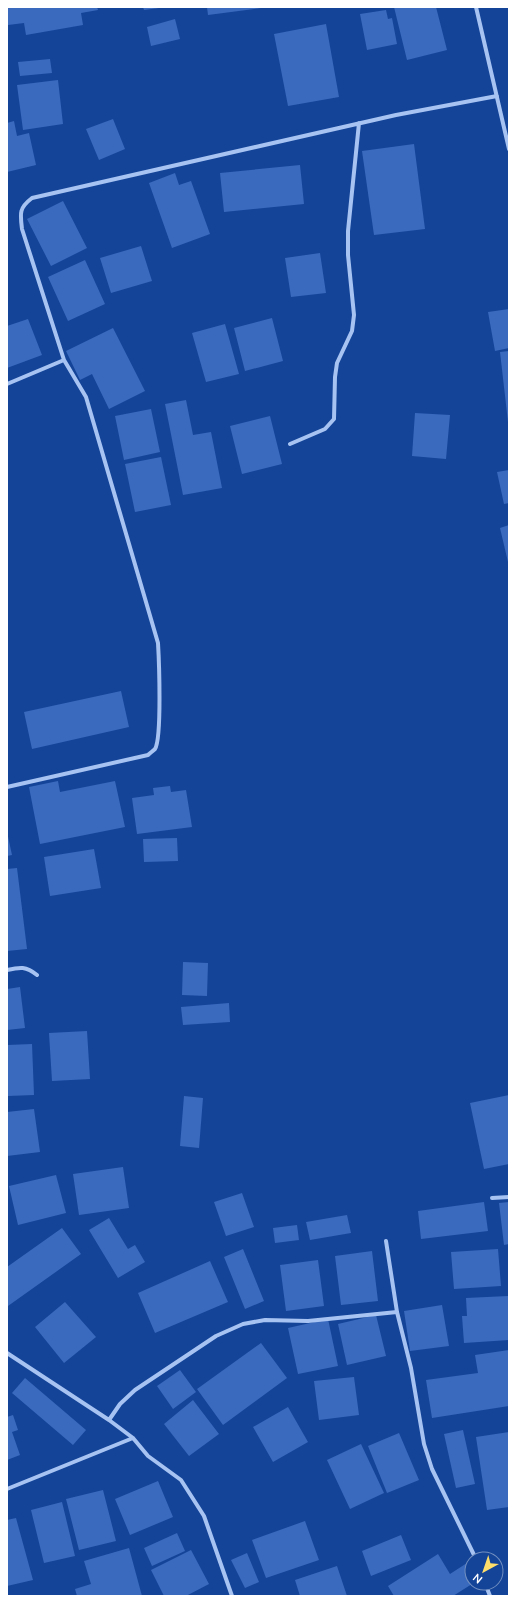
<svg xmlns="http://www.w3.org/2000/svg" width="516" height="1603" font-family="'Nunito Sans',sans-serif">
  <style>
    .building { fill: #396abe }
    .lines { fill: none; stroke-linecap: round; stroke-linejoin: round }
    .street { stroke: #a7c3f2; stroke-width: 4 }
  </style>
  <rect width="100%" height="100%" fill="#144498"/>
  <path class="building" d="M7 7H97L98 10 81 13 83 25 26 35 24 23 8 25Z
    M143 7H159V8L144 10Z
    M207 7H261V8L208 15Z
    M394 7H436L447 50 407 60Z
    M386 10 388 19 392 18 397 44 367 50 360 14Z
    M175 19 180 39 151 46 147 27Z
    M326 24 339 97 288 106 274 34Z
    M50 59 52 73 20 76 18 62Z
    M58 80 63 124 23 130 17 85Z
    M113 119 125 149 99 160 86 129Z
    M14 121 17 136 29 133 36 165 7 172V123Z
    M414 144 425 229 374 235 362 151Z
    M300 165 304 204 224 212 220 173Z
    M175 173 179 185 191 181 210 234 172 248 149 183Z
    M63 201 87 248 51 266 27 219Z
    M141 246 152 281 111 293 100 258Z
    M320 253 326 293 291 297 285 258Z
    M85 260 105 304 68 321 48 277Z
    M509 309V348L495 351 488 312Z
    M272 318 283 361 245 371 234 328Z
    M28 319 42 355 7 368V326Z
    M225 324 239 374 206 382 192 333Z
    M113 328 145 391 109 409 92 374 80 380 66 351Z
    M509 351V422H508L500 352Z
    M186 400 193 435 211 432 222 488 183 495 165 404Z
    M151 409 160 452 124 460 115 416Z
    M415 413 450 415 446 459 412 456Z
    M270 416 282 464 242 474 230 426Z
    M161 457 171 505 135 512 125 464Z
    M509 470V503L504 504 497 472Z
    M509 525V562H508L500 528Z
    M121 691 129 727 32 749 24 712Z
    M58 781 60 792 115 781 125 827 40 844 29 787Z
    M170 786 171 792 186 790 192 827 137 834 132 798 154 795 153 788Z
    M7 832 12 855 7 856Z
    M177 838 178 861 144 862 143 839Z
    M94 849 101 888 50 896 44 857Z
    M17 868 27 949 7 951V869Z
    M183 962 208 963 207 996 182 995Z
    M20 987 25 1028 7 1030V989Z
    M229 1003 230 1022 183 1025 181 1007Z
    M87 1031 90 1079 52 1081 49 1033Z
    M32 1044 34 1095 8 1096 7 1045Z
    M509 1095V1164L484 1169 470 1103Z
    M184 1096 203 1098 199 1148 180 1146Z
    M34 1109 40 1152 7 1156V1112Z
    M123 1167 129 1208 79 1215 73 1174Z
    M56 1175 66 1213 18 1225 9 1186Z
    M242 1193 254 1227 226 1236 214 1202Z
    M484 1202 488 1231 421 1239 418 1211Z
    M509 1202V1244L504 1245 499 1203Z
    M347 1215 351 1233 310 1240 306 1222Z
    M109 1218 128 1249 135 1245 145 1262 118 1278 89 1230Z
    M297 1225 299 1240 275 1243 273 1228Z
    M62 1228 81 1254 8 1306 7 1304V1267Z
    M243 1249 264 1301 245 1309 224 1257Z
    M498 1249 501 1286 454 1289 451 1252Z
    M372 1251 378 1301 341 1305 335 1256Z
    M318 1260 324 1306 286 1311 280 1265Z
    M210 1261 228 1302 155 1333 138 1293Z
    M508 1296 509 1340 464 1343 462 1316H467L466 1298Z
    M65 1302 96 1337 64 1363 35 1327Z
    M442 1305 449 1346 410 1351 404 1311Z
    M376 1315 386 1356 347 1365 338 1324Z
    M328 1319 338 1366 298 1374 288 1328Z
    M261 1343 287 1378 223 1425 197 1389Z
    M509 1350V1406L432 1418 426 1380 478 1373 475 1355Z
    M180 1370 196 1392 173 1409 157 1386Z
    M354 1377 359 1415 319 1420 314 1381Z
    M25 1378 86 1430 73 1445 12 1393Z
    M193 1400 219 1434 189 1456 164 1424Z
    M288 1407 308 1442 273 1462 253 1427Z
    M13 1415 18 1430 12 1432 20 1455 7 1460V1417Z
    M463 1430 475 1484 456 1488 444 1434Z
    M509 1432V1507L487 1510 476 1437Z
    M399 1433 419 1480 387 1493 368 1446Z
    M361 1444 384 1493 350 1509 327 1460Z
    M158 1481 173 1517 130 1535 115 1499Z
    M103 1490 116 1541 79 1550 66 1499Z
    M62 1502 75 1556 44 1563 31 1510Z
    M16 1518 33 1580 7 1586V1520Z
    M305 1521 319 1560 266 1578 252 1540Z
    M177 1533 185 1551 152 1566 144 1548Z
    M401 1535 411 1560 371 1576 362 1551Z
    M129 1548 142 1596H77L75 1589 91 1584 84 1561Z
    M191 1550 209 1584 186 1596H164L151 1570Z
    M247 1553 259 1582 245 1588 231 1560Z
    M438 1554 450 1574 467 1563 472 1572V1584L453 1596H394L388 1586Z
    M337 1566 347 1596H300L295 1580Z"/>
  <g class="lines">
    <path class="street" d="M476 7 509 149
      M7 384 64 360
      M290 444 325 429 334 419 335 377 337 363 352 331 354 315 348 255V231L359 123
      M7 787 148 755C150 753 153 751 155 749 162 738 159 660 158 643L86 397 64 360 22 229C20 213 19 208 32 198L396 115 497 96
      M7 970C20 967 26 966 37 975
      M492 1198 509 1197
      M386 1241 397 1312 411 1368 424 1444 432 1469 476 1559
      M7 1353 109 1420 133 1438 148 1456 181 1480 204 1516 232 1596
      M109 1420 120 1404 135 1390 216 1336 243 1324 265 1320 308 1321 397 1312
      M7 1489 133 1438
      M485 1583 490 1596"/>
  </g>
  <rect width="516" height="1603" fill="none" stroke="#ffffff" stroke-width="16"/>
  <g transform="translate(484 1571) rotate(220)"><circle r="19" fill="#144498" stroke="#728fc1"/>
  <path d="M0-3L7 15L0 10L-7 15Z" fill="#ffdf69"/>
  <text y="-6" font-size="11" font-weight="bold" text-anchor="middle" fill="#ffffff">N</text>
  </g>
</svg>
